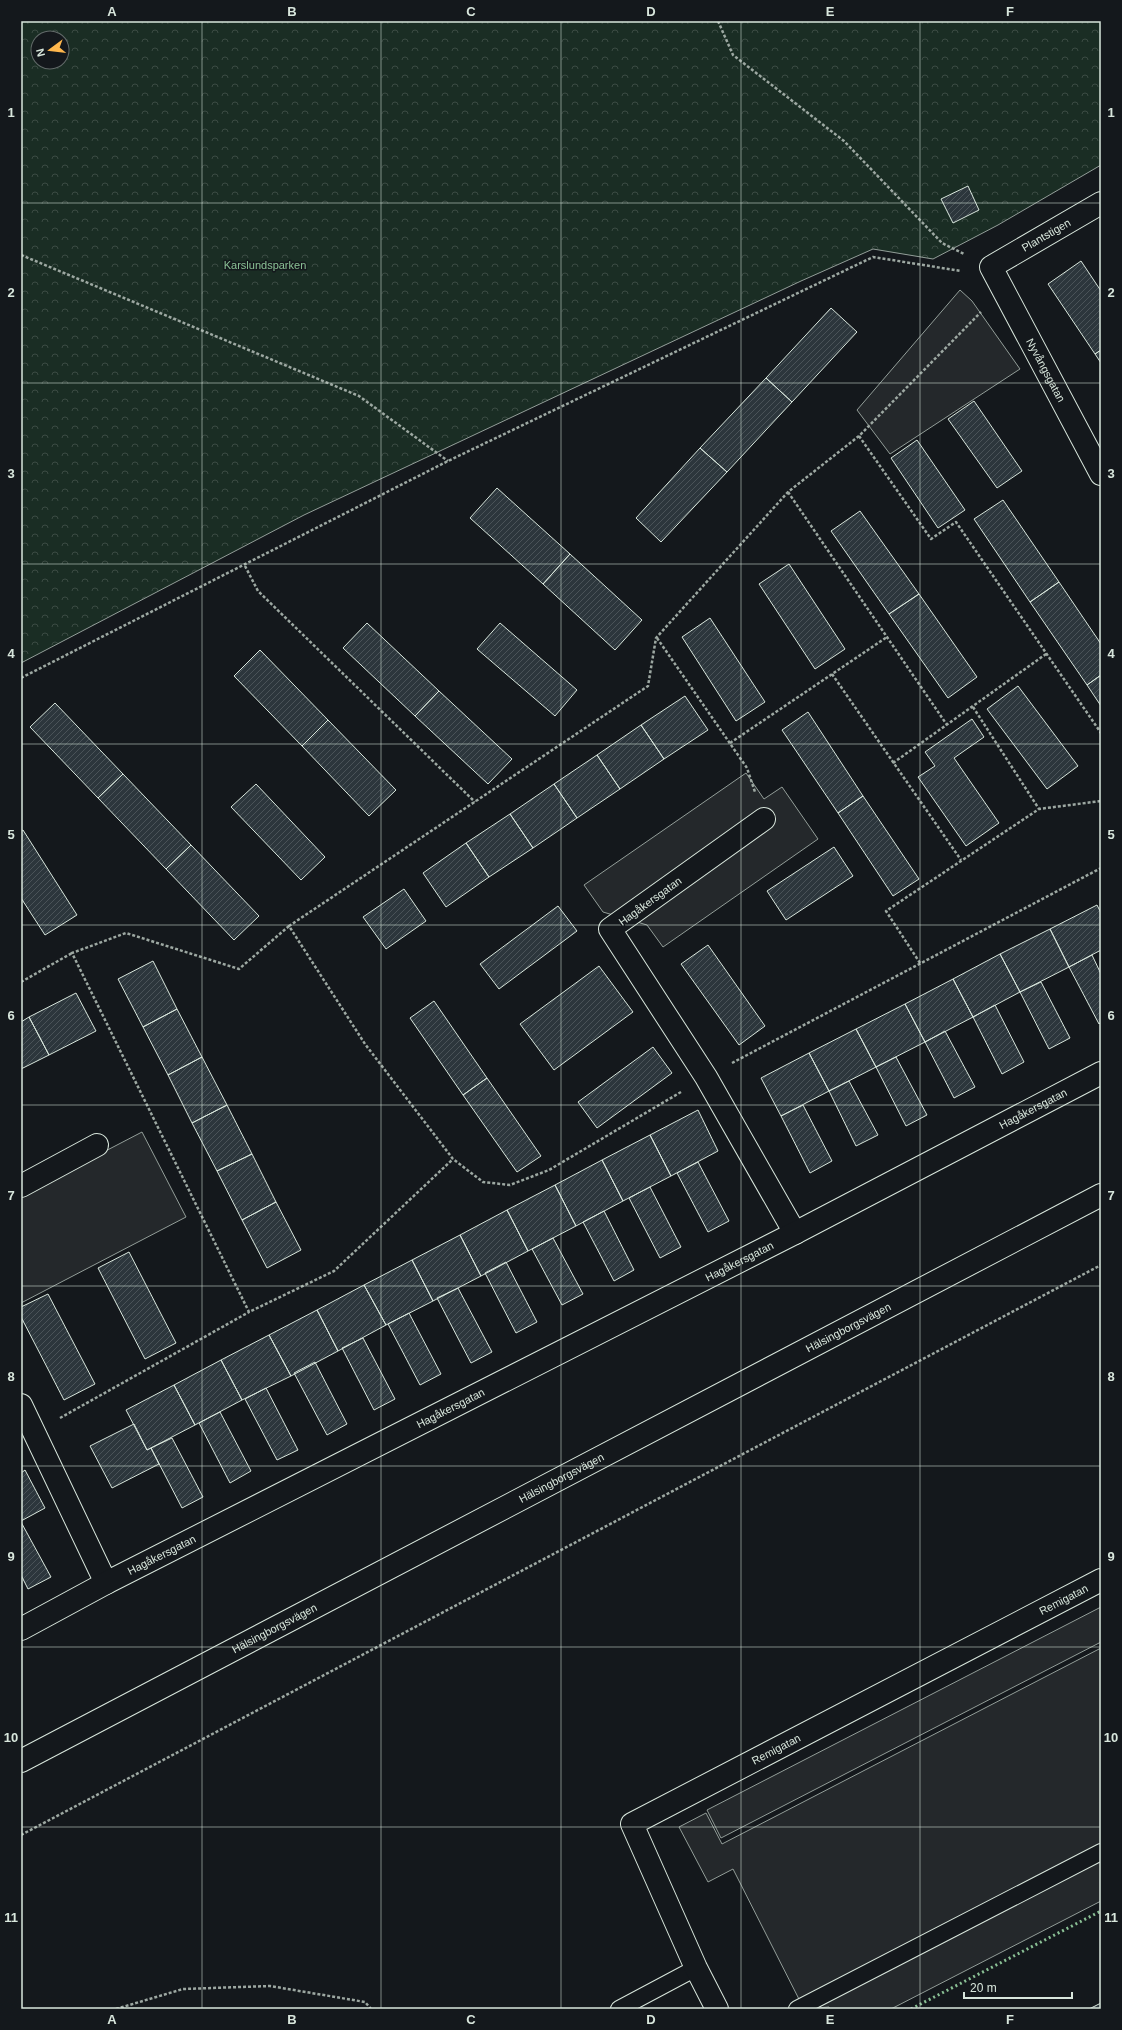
<svg xmlns="http://www.w3.org/2000/svg" width="1122" height="2030" font-family="Helvetica,sans-serif">
  <style>
    .park { fill: url(#park-crowns); stroke: #939e99; fill-rule: evenodd }
    .parking { fill: #24282b; stroke: #939e99 }
    .building { fill: url(#building-hatch); stroke: #d8e6dc }
    .lines { fill: none; stroke-linecap: round; stroke-linejoin: round }
    .lane-casing { stroke: #d8e6dc; stroke-width: 18 }
    .street-casing { stroke: #d8e6dc; stroke-width: 24 }
    .secondary-casing { stroke: #d8e6dc; stroke-width: 24 }
    .path { stroke: #9da8a2; stroke-width: 2.5; stroke-dasharray: 3 2; stroke-linecap: butt }
    .lane { stroke: #14181c; stroke-width: 16 }
    .street { stroke: #14181c; stroke-width: 22 }
    .secondary { stroke: #14181c; stroke-width: 22 }
    .hedge { stroke: #8ac095; stroke-width: 3; stroke-dasharray: 2 3; stroke-linecap: butt }
    .grid { fill: none; stroke: #d8e6dc; stroke-width: 1; stroke-opacity: 0.55 }
    .labels { text-anchor: middle; dominant-baseline: central; stroke-width: 3; stroke-linejoin: round; paint-order: stroke }
    .street-label { font-size: 11px; fill: #d8e6dc; stroke: #14181c }
    .park-label { font-size: 11px; fill: #8ac095; stroke: #14181c }
    .neatline { fill: none; stroke: #d8e6dc; stroke-width: 1.5 }
    .grid-label { font-size: 13px; text-anchor: middle; font-weight: bold; fill: #d8e6dc }
  </style>
  <defs>
    <pattern id="park-crowns" width="20" height="18" patternUnits="userSpaceOnUse"><rect width="20" height="18" fill="#1a2d24"/><path d="M2 6a3 3 0 1 1 6 0M12 15a3 3 0 1 1 6 0" fill="none" stroke="#3b4b43"/></pattern>
    <pattern id="building-hatch" width="6" height="6" patternUnits="userSpaceOnUse"><rect width="6" height="6" fill="#2c363c"/><path d="M-1 1l2-2M0 6l6-6M5 7l2-2" fill="none" stroke="#4a5358"/></pattern>
  </defs>
  <rect width="100%" height="100%" fill="#14181c"/>
  <path class="park" d="M21 21H1101V165L998 225 933 259 873 249 801 281 304 515 21 663ZM38 38H62V62H38Z"/>
  <path class="parking" d="M960 290 972 301 1020 369 890 454 857 410Z
    M746 773 764 799 782 787 818 839 663 947 647 925 603 912 584 885Z
    M142 1132 186 1217 21 1303V1195Z
    M1101 1607V1642L721 1838 707 1810Z
    M1101 1648V1901L891 2009H830L829 2007 804 2009 733 1869 708 1882 679 1827 706 1813 722 1844Z"/>
  <path class="building" d="M968 186 979 210 953 223 941 199Z
    M1081 261 1101 291V350L1095 354 1048 284Z
    M831 308 857 332 792 402 766 378Z
    M1101 350V363L1095 354Z
    M766 378 792 402 727 472 700 448Z
    M974 401 1022 471 997 488 948 419Z
    M917 440 965 510 938 528 891 458Z
    M700 448 727 472 661 542 636 518Z
    M497 488 570 554 543 584 470 518Z
    M1003 500 1059 582 1030 602 974 519Z
    M860 511 919 594 889 614 831 531Z
    M570 554 642 620 615 650 543 584Z
    M789 564 845 649 815 669 759 584Z
    M1059 582 1101 644V675L1087 685 1030 602Z
    M919 594 977 677 948 698 889 614Z
    M710 618 765 702 736 721 682 637Z
    M367 623 439 691 415 716 343 648Z
    M500 623 577 690 555 716 477 649Z
    M260 650 328 720 302 746 234 676Z
    M1101 675V706L1087 685Z
    M1018 686 1078 766 1047 789 987 709Z
    M439 691 512 759 488 784 415 716Z
    M685 696 708 730 664 759 641 725Z
    M55 703 123 774 98 798 30 727Z
    M808 712 863 796 838 813 782 730Z
    M972 719 984 737 954 758 999 823 966 846 918 777 935 766 925 752Z
    M328 720 396 790 369 816 302 746Z
    M641 725 664 759 620 789 597 755Z
    M597 755 620 789 577 818 554 784Z
    M123 774 191 845 166 869 98 798Z
    M256 784 325 857 301 880 231 807Z
    M554 784 577 818 533 848 510 814Z
    M863 796 919 879 893 896 838 813Z
    M510 814 533 848 489 877 466 843Z
    M23 830 77 915 45 935 21 898V831Z
    M466 843 489 877 446 907 423 873Z
    M191 845 259 916 234 940 166 869Z
    M834 847 853 876 786 920 767 891Z
    M404 889 426 921 386 949 363 917Z
    M1097 905 1101 913V950L1069 967 1050 929Z
    M558 906 577 931 499 989 480 964Z
    M1050 929 1069 967 1020 992 1000 954Z
    M708 945 765 1026 739 1045 681 964Z
    M1000 954 1020 992 973 1017 953 979Z
    M1092 955 1101 974V1022L1099 1024 1069 967Z
    M153 961 177 1009 143 1027 118 979Z
    M599 966 633 1012 554 1070 520 1024Z
    M953 979 973 1017 925 1042 905 1004Z
    M1041 982 1070 1038 1049 1049 1020 992Z
    M76 993 96 1031 49 1055 29 1017Z
    M434 1001 487 1078 463 1095 410 1018Z
    M905 1004 925 1042 876 1067 856 1029Z
    M995 1005 1024 1062 1002 1074 973 1017Z
    M177 1009 202 1057 168 1075 143 1027Z
    M29 1017 49 1055 21 1069V1022Z
    M856 1029 876 1067 829 1091 809 1053Z
    M945 1031 975 1087 954 1098 925 1042Z
    M653 1047 672 1073 597 1128 578 1102Z
    M809 1053 829 1091 781 1116 761 1078Z
    M202 1057 227 1105 192 1123 168 1075Z
    M896 1057 927 1115 906 1126 876 1067Z
    M487 1078 541 1156 517 1172 463 1095Z
    M849 1081 878 1135 856 1146 829 1091Z
    M227 1105 252 1154 217 1171 192 1123Z
    M803 1105 832 1161 810 1173 781 1116Z
    M698 1110 718 1151 671 1176 650 1135Z
    M650 1135 671 1176 623 1201 602 1160Z
    M252 1154 276 1202 242 1220 217 1171Z
    M602 1160 623 1201 576 1226 555 1185Z
    M698 1162 729 1221 708 1232 677 1173Z
    M555 1185 576 1226 528 1251 507 1210Z
    M650 1187 681 1247 660 1258 629 1198Z
    M276 1202 301 1250 267 1268 242 1220Z
    M507 1210 528 1251 481 1276 460 1235Z
    M604 1211 634 1270 614 1281 583 1222Z
    M460 1235 481 1276 433 1301 412 1260Z
    M553 1238 583 1294 562 1305 532 1249Z
    M129 1252 176 1343 145 1359 98 1268Z
    M412 1260 433 1301 386 1325 364 1285Z
    M506 1262 537 1322 516 1333 485 1273Z
    M364 1285 386 1325 338 1351 317 1310Z
    M458 1288 492 1352 471 1363 437 1298Z
    M48 1294 95 1384 64 1400 21 1317V1307Z
    M317 1310 338 1351 291 1376 269 1335Z
    M409 1313 441 1374 420 1385 388 1324Z
    M269 1335 291 1376 242 1400 221 1360Z
    M363 1338 395 1399 374 1410 342 1348Z
    M221 1360 242 1400 195 1425 174 1385Z
    M315 1362 347 1424 327 1435 294 1373Z
    M174 1385 195 1425 147 1450 126 1410Z
    M266 1388 298 1450 277 1460 245 1399Z
    M220 1412 251 1471 230 1483 199 1423Z
    M134 1424 147 1450 151 1448 159 1464 112 1488 90 1446Z
    M172 1438 203 1497 182 1508 151 1448Z
    M25 1470 45 1508 21 1521V1473Z
    M21 1522 51 1577 28 1589 21 1575Z
    M1101 2003V2009H1089Z"/>
  <g class="lines">
    <defs>
      <path id="lane" d="M619 2009 696 1968
        M797 2009 1101 1852"/>
      <g id="street">
        <path id="s1" d="M1101 203 991 267 1101 474"/>
        <path d="M764 819 610 929 706 1077 795 1233"/>
        <path d="M21 1186 97 1145"/>
        <path d="M21 1405 106 1583"/>
        <path id="s2" d="M21 1629 106 1583 795 1233 1101 1073"/>
        <path id="s3" d="M717 2009 696 1968 632 1824 1101 1580"/>
      </g>
      <g id="secondary">
        <path id="s4" d="M21 1761 1101 1195"/>
      </g>
    </defs>
    <use href="#lane" class="lane-casing"/>
    <use href="#street" class="street-casing"/>
    <use href="#secondary" class="secondary-casing"/>
    <path class="path" d="M718 21 733 55 844 141 942 243 964 254
      M21 255 359 396 448 461
      M859 436 931 539 956 522 1101 733
      M788 492 947 725
      M245 566 258 591 475 802
      M657 638 747 768 755 792
      M832 674 961 860
      M21 678 448 461 873 257 961 271
      M973 707 1039 809
      M730 743 887 637
      M893 763 1046 654
      M289 926 239 969 126 933 72 953 249 1312 334 1271 453 1159
      M920 963 886 911 1039 809 1101 801
      M21 982 72 953
      M732 1063 1101 868V860
      M681 1092 549 1170 510 1185 483 1182 453 1159 365 1044 289 926 648 686 656 638 788 492 859 436 981 312
      M60 1418 249 1312
      M21 1835 1101 1265
      M116 2009 183 1989 270 1986 365 2002 371 2009"/>
    <use href="#lane" class="lane"/>
    <use href="#street" class="street"/>
    <use href="#secondary" class="secondary"/>
    <path class="hedge" d="M911 2009 1101 1911"/>
  </g>
  <path class="grid" d="M202 21V2009M381 21V2009M561 21V2009M741 21V2009M920 21V2009M21 203H1101M21 383H1101M21 564H1101M21 744H1101M21 925H1101M21 1105H1101M21 1286H1101M21 1466H1101M21 1647H1101M21 1827H1101"/>
  <g class="labels">
    <g class="street-label">
      <text transform="translate(1046 235) rotate(-30)">Plantstigen</text>
      <text stroke="none"><textPath href="#s1" startOffset="244">Nyvångsgatan</textPath></text>
      <text transform="translate(650 901) rotate(-36)">Hagåkersgatan</text>
      <text stroke="none"><textPath href="#s2" startOffset="1138">Hagåkersgatan</textPath></text>
      <text stroke="none"><textPath href="#s2" startOffset="807">Hagåkersgatan</textPath></text>
      <text stroke="none"><textPath href="#s4" startOffset="934">Hälsingborgsvägen</textPath></text>
      <text stroke="none"><textPath href="#s2" startOffset="483">Hagåkersgatan</textPath></text>
      <text stroke="none"><textPath href="#s4" startOffset="610">Hälsingborgsvägen</textPath></text>
      <text stroke="none"><textPath href="#s2" startOffset="159">Hagåkersgatan</textPath></text>
      <text stroke="none"><textPath href="#s3" startOffset="690">Remigatan</textPath></text>
      <text stroke="none"><textPath href="#s4" startOffset="286">Hälsingborgsvägen</textPath></text>
      <text stroke="none"><textPath href="#s3" startOffset="366">Remigatan</textPath></text>
    </g>
    <g class="park-label">
      <text x="265" y="265">Karslundsparken</text>
    </g>
  </g>
  <rect width="1122" height="2030" fill="none" stroke="#14181c" stroke-width="44"/>
  <g transform="translate(50 50) rotate(255)"><circle r="19" fill="#14181c" stroke="#626a69"/>
  <path d="M0-3L7 15L0 10L-7 15Z" fill="#ffb74d"/>
  <text y="-6" font-size="11" font-weight="bold" text-anchor="middle" fill="#d8e6dc">N</text>
  </g>
  <path d="M964 1992v6h108v-6" fill="none" stroke="#d8e6dc" stroke-width="2"/>
  <text x="970" y="1992" font-size="12" fill="#d8e6dc" stroke="#14181c" stroke-width="3" paint-order="stroke">20 m</text>
  <rect x="22" y="22" width="1078" height="1986" class="neatline"/>
  <g class="grid-label">
    <text x="112" y="16">A</text>
    <text x="292" y="16">B</text>
    <text x="471" y="16">C</text>
    <text x="651" y="16">D</text>
    <text x="830" y="16">E</text>
    <text x="1010" y="16">F</text>
    <text x="11" y="117">1</text>
    <text x="1111" y="117">1</text>
    <text x="11" y="297">2</text>
    <text x="1111" y="297">2</text>
    <text x="11" y="478">3</text>
    <text x="1111" y="478">3</text>
    <text x="11" y="658">4</text>
    <text x="1111" y="658">4</text>
    <text x="11" y="839">5</text>
    <text x="1111" y="839">5</text>
    <text x="11" y="1020">6</text>
    <text x="1111" y="1020">6</text>
    <text x="11" y="1200">7</text>
    <text x="1111" y="1200">7</text>
    <text x="11" y="1381">8</text>
    <text x="1111" y="1381">8</text>
    <text x="11" y="1561">9</text>
    <text x="1111" y="1561">9</text>
    <text x="11" y="1742">10</text>
    <text x="1111" y="1742">10</text>
    <text x="11" y="1922">11</text>
    <text x="1111" y="1922">11</text>
    <text x="112" y="2024">A</text>
    <text x="292" y="2024">B</text>
    <text x="471" y="2024">C</text>
    <text x="651" y="2024">D</text>
    <text x="830" y="2024">E</text>
    <text x="1010" y="2024">F</text>
  </g>
</svg>
